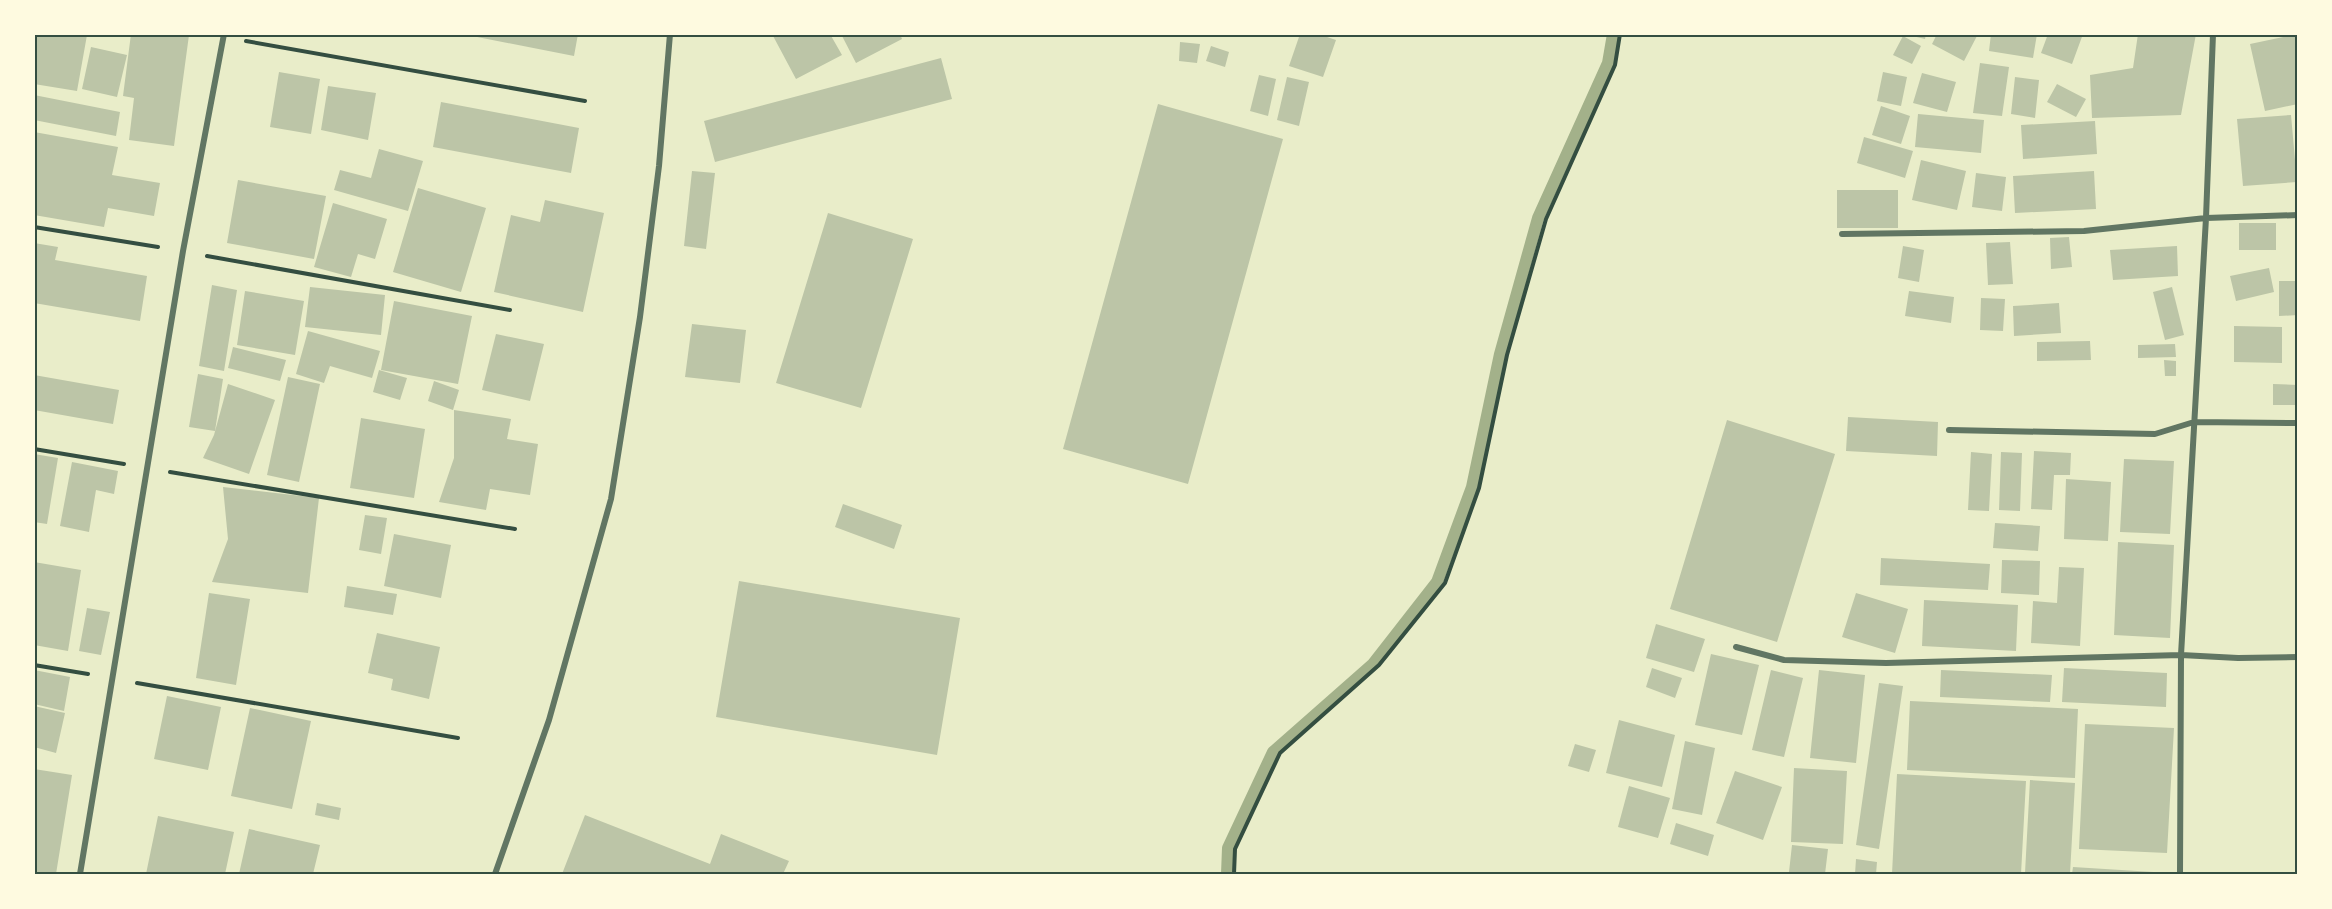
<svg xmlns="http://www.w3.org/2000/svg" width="2332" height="909" font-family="'DM Sans',sans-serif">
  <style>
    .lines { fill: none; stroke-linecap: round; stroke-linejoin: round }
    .stream { stroke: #a3b18a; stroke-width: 12 }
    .building { fill: #bcc5a7 }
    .path { stroke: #344e41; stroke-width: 4 }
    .minor { stroke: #617663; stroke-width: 6 }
    .neatline { fill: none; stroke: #344e41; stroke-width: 2 }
  </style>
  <rect width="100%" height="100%" fill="#e9edc9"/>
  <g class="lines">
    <path class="stream" d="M1227 874 1228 848 1273 752 1373 664 1437 582 1472 487 1500 354 1538 218 1608 63 1613 34"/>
  </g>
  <path class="building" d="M34 34 87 35 77 91 34 84Z
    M131 34 189 35 174 146 129 140 134 98 123 96Z
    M462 34H578L574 56Z
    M772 34H830L842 55 796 79Z
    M841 34H900L902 39 856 63Z
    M1300 34H1318L1336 40 1323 77 1289 66Z
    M1904 34H1926L1925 39Z
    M1937 34H1978L1964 61 1932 44Z
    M1991 34H2037L2033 58 1989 51Z
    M2048 34H2083L2072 64 2041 53Z
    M2138 34H2196L2181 115 2092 118 2090 75 2133 68Z
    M2298 34V104L2265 111 2250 44Z
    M1903 36 1921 46 1912 64 1893 55Z
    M1180 42 1200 44 1197 63 1179 61Z
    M1211 46 1229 52 1225 67 1206 61Z
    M91 47 127 55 117 97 82 89Z
    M941 58 952 99 715 162 704 121Z
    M1980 63 2009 67 2002 116 1973 113Z
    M279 72 320 79 311 134 270 127Z
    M1883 72 1907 77 1901 106 1877 101Z
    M1922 73 1956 82 1947 112 1913 103Z
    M1259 75 1276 79 1268 116 1250 111Z
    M1287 77 1309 82 1299 126 1277 120Z
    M2015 77 2039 80 2035 118 2011 114Z
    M2057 84 2086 99 2076 117 2047 102Z
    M328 86 376 93 368 140 321 130Z
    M34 95 120 112 116 136 34 120Z
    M441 102 579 128 571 173 433 147Z
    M1158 104 1283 139 1188 484 1063 449Z
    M1881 106 1910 116 1901 144 1872 135Z
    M1918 114 1984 120 1981 153 1915 147Z
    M2291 115 2297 182 2243 186 2237 119Z
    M2095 121 2097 154 2023 159 2021 125Z
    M34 132 118 147 112 175 160 183 154 216 108 208 104 227 34 215Z
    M1864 137 1913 151 1905 178 1857 163Z
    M379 149 423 161 408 211 334 190 340 170 371 178Z
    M1921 160 1966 171 1957 210 1912 200Z
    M692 171 715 173 706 249 684 246Z
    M2094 171 2096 209 2015 213 2013 176Z
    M1976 173 2006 177 2002 211 1972 207Z
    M238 180 326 196 314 259 227 243Z
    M418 188 486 208 461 292 393 272Z
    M1837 190H1898V228H1837Z
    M545 200 604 213 583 312 494 292 511 215 540 222Z
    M333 203 387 219 375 259 358 254 351 277 314 267Z
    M828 213 913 239 861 408 776 383Z
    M2239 223H2276V250H2239Z
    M2069 237 2072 267 2051 269 2050 238Z
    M2010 242 2013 284 1988 285 1986 243Z
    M34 243 58 247 55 260 147 276 140 321 34 303Z
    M1903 246 1924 250 1919 282 1898 278Z
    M2177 246 2178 276 2113 280 2110 250Z
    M2269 268 2274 292 2236 301 2230 276Z
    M2279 281H2298V315L2279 316Z
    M212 285 237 290 224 371 199 366Z
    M310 287 385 295 381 335 305 327Z
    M2172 287 2184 335 2165 340 2153 292Z
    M245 291 304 301 295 355 237 345Z
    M1909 291 1954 297 1951 323 1905 316Z
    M1981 298 2005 299 2003 331 1980 330Z
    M394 301 472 316 458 384 381 370Z
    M2059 303 2061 333 2014 336 2013 306Z
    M692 324 746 330 740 383 685 377Z
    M2234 326 2282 327V363L2234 362Z
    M308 331 380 351 372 378 330 366 324 383 296 374Z
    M496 334 544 344 530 401 482 390Z
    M2090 341 2091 360 2037 361V342Z
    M2175 344 2176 357 2138 358V345Z
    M233 347 286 360 280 381 228 368Z
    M2164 360 2176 361V376H2165Z
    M379 370 407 378 400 400 373 392Z
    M198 374 223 379 215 431 189 427Z
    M34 375 119 390 113 424 34 410Z
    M288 377 320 384 299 482 267 475Z
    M434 381 459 390 453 410 428 401Z
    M228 384 275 400 249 474 203 458 214 435Z
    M2273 384 2298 385V405H2273Z
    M454 410 511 419 507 439 538 444 530 495 490 489 486 510 439 502 454 458Z
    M1848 417 1938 422 1937 456 1846 451Z
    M361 418 425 429 414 498 350 488Z
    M1727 420 1835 454 1777 642 1670 609Z
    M2034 451 2071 453 2070 475H2054L2052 510 2031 509Z
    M1971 452 1992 454 1989 511 1968 510Z
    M2001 452 2022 453 2020 511 1999 510Z
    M34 454 58 458 47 524 34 522Z
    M2124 459 2174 461 2170 534 2120 532Z
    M72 462 118 471 114 494 96 490 89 532 60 526Z
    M2066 479 2111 482 2108 541 2064 539Z
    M223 487 319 498 308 593 212 582 228 539Z
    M843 504 902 525 894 549 835 527Z
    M365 515 387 518 381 554 359 550Z
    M1995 523 2040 526 2038 551 1993 548Z
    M394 534 451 545 441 598 384 586Z
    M2118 542 2174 545 2170 638 2114 635Z
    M1881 558 1990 564 1988 590 1880 585Z
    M2002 560 2040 561 2039 595 2001 593Z
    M34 562 81 570 68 651 34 645Z
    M2059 567 2084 568 2080 646 2031 643 2033 601 2057 603Z
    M739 581 960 618 937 755 716 717Z
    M347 586 397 594 393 615 344 607Z
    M209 593 250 599 236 685 196 678Z
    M1856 593 1908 609 1895 653 1842 637Z
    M1924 600 2018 605 2016 651 1922 646Z
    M87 608 110 612 101 655 79 651Z
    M1656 624 1705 639 1694 672 1646 658Z
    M377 633 440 647 429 699 391 690 393 679 368 673Z
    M1711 654 1759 665 1742 735 1695 725Z
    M1652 668 1682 678 1675 698 1646 687Z
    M2064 668 2167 673 2166 707 2062 702Z
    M34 670 70 677 64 711 34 704Z
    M1771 670 1803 678 1784 757 1752 750Z
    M1819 670 1865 675 1856 763 1810 758Z
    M1941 670 2052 675 2050 702 1940 697Z
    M1879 683 1903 686 1879 849 1856 845Z
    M167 696 221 707 208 770 154 759Z
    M1910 701 2078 709 2075 778 1907 770Z
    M34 706 65 713 56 753 34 747Z
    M250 708 311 721 292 809 231 796Z
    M1619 720 1675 735 1662 787 1606 773Z
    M2085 724 2174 728 2167 853 2079 849Z
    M1685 741 1715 748 1702 815 1672 809Z
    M1575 744 1596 750 1589 772 1568 766Z
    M1794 768 1847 771 1843 844 1791 842Z
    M34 769 72 775 56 874 34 873Z
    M1735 771 1782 787 1763 840 1716 823Z
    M1897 774 2026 781 2021 874H1892Z
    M2030 780 2075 783 2070 874 2025 873Z
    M1629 786 1670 798 1658 838 1618 827Z
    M317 803 341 808 339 820 315 815Z
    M585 815 710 864 721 834 789 861 783 874H562Z
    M158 816 234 832 225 874H146Z
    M1676 823 1714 835 1708 856 1670 844Z
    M249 829 320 845 313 874H239Z
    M1792 845 1828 849 1825 874 1789 872Z
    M1856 859 1877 862 1876 874H1855Z
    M2073 867 2169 873V874H2072Z"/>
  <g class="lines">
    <path class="path" d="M246 41 585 101
      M34 227 158 247
      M207 256 510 310
      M34 449 124 464
      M170 472 515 529
      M34 665 88 674
      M137 683 458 738
      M1234 874 1235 849 1280 753 1379 665 1445 583 1479 488 1507 355 1546 219 1615 65 1620 34"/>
    <path class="minor" d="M1842 234 2084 231 2206 218 2298 215
      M1949 430 2155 434 2194 422 2298 423
      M1736 647 1784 660 1886 663 2181 655 2238 658 2298 657
      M80 874 183 251 224 34
      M495 874 549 720 611 499 640 317 659 166 670 34
      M2180 874 2181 655 2206 218 2213 34"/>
  </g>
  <rect width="2332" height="909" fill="none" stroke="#fefae0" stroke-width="72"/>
  <rect x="36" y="36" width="2260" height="837" class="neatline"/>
</svg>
